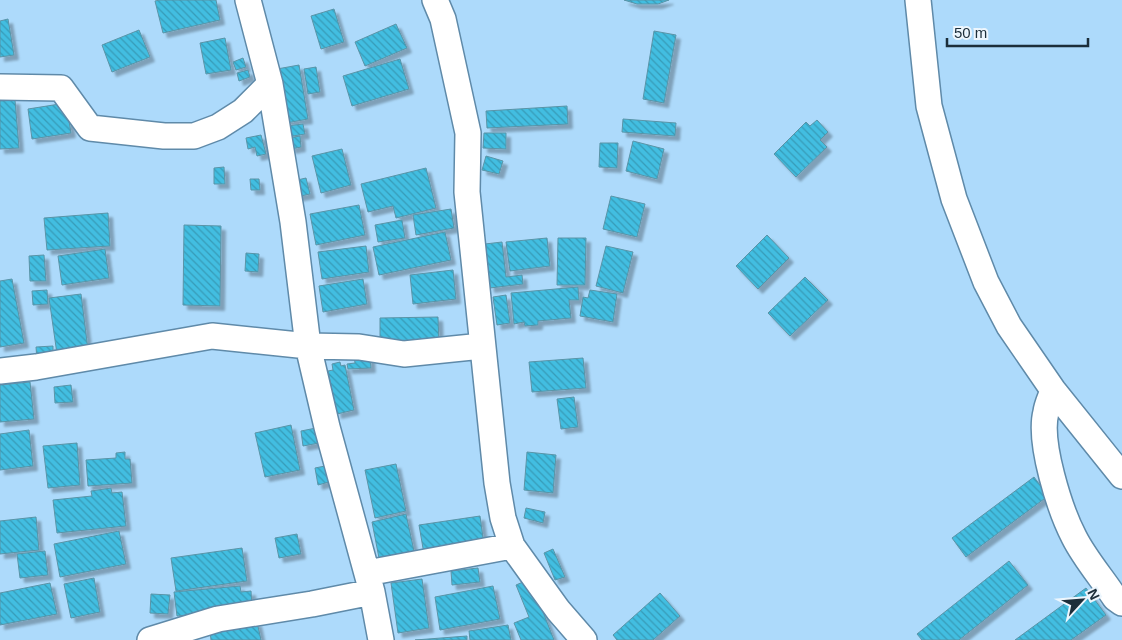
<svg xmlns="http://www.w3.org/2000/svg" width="1122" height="640" font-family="Helvetica,sans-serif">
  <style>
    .building { fill: url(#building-back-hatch); stroke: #5a94a7; filter: url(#shadow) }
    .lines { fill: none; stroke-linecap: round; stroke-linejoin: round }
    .minor-casing { stroke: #5f8aa9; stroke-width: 28 }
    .minor { stroke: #fff; stroke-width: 25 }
  </style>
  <defs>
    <pattern id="building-back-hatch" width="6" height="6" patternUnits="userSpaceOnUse" patternTransform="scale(1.25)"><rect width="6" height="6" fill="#43bee1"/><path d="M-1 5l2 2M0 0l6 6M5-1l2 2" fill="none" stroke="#379bb7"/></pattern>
    <filter id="shadow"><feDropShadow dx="4.5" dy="4.5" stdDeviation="1" flood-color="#0004"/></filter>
  </defs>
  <rect width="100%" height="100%" fill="#addafb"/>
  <path class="building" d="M160 0H216L220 20 163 33 155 1Z
    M624 0H669L658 4H637Z
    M334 9 344 42 321 49 311 16Z
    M8 19 14 55 0 57V21Z
    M396 24 407 48 365 66 355 42Z
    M139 30 150 57 112 72 102 45Z
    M654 31 676 35 664 103 643 99Z
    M225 38 231 70 206 74 200 43Z
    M243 58 246 67 236 70 233 62Z
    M400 59 409 89 352 106 343 76Z
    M299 65 308 119 286 123 277 69Z
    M316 67 320 92 308 94 304 69Z
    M248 70 250 77 239 81 237 73Z
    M15 100 19 148 0 149V101Z
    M66 103 71 133 32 139 28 109Z
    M567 106 568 124 487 128 486 111Z
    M623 119 676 123 675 136 622 132Z
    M817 120 828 132 820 140 827 147 796 177 774 154 806 122 810 126Z
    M303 124 305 134 287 137 286 126Z
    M484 133H506V149L483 148Z
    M261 135 266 154 257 156 255 147 248 149 246 138Z
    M300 136 301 147 291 149 289 138Z
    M633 141 664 149 657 179 626 171Z
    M600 143H618L617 168 599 167Z
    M342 149 351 185 321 193 312 156Z
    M486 156 503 161 499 174 482 170Z
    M224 167 225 184H214V168Z
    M426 168 436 208 396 218 393 206 368 212 361 184Z
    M306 178 310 194 296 197 293 181Z
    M250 179H259L260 190H251Z
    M611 196 645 204 637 237 603 229Z
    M359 205 365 235 316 245 310 214Z
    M451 209 454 228 416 235 413 215Z
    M108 213 110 246 47 250 44 218Z
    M402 220 405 238 378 242 375 225Z
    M184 225 221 226 220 306 183 305Z
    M445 232 451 260 379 275 373 247Z
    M767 235 789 258 758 289 736 266Z
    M547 238 550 266 510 271 506 242Z
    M558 238H586L585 285H557Z
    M502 242 506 277 522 275 523 284 490 288 485 244Z
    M366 246 369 272 322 279 318 252Z
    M606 246 633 252 623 293 596 286Z
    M105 249 109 278 62 285 58 256Z
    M246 253 259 254 258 272 245 271Z
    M44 255 46 281H30L29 256Z
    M453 270 456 299 413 304 410 275Z
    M805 277 828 300 790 336 768 313Z
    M12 279 24 343 0 347V281Z
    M363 279 367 304 323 312 319 286Z
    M578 287 579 300H569L571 318 538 321V325L525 326 524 322 514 324 511 293Z
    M47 290 48 304 33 305 32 291Z
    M590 290 617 294 613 322 580 316 583 297 588 298Z
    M81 294 88 350 57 354 49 298Z
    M506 295 510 323 497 325 493 297Z
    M438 317 439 345 380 346V318Z
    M53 346V359L37 360 36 347Z
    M370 355 371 368 348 369 347 364 355 363 354 356Z
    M583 358 586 388 532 392 529 362Z
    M340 362 341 366 345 365 354 410 337 414 328 371 333 370 332 364Z
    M30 382 34 419 0 422V385Z
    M71 385 73 402 55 403 54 387Z
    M574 397 578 427 561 429 557 399Z
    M291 425 300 470 265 477 255 433Z
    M316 428 319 443 303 446 301 431Z
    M29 430 33 466 0 470V434Z
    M77 443 80 485 48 488 43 446Z
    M125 452V459H130L132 483 88 486 86 460 116 458V453Z
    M527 452 556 455 553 493 524 490Z
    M396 464 406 511 375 518 365 470Z
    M325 466 329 482 318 485 315 468Z
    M1034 477 1048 496 966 557 952 538Z
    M111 488 112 493 122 492 126 526 57 533 53 500 92 496 91 491Z
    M526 508 545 512 543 523 524 518Z
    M406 514 414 551 379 558 372 522Z
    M480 516 484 545 424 554 419 525Z
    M36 517 39 550 0 554V521Z
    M119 531 126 564 60 577 54 544Z
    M297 534 301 554 279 558 275 538Z
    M242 548 247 581 176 591 171 558Z
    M553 549 565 577 555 580 544 553Z
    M45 551 48 575 20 578 17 554Z
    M1009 561 1028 585 959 640H922L917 634Z
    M478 568 480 582 452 585 451 571Z
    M94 578 100 612 71 618 64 584Z
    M422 579 429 628 398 633 391 583Z
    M530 579 554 640H521L514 623 529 617 516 585Z
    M50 583 57 614 0 625V593Z
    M240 586 241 592 251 591 252 607 242 610 177 616 174 592Z
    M493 586 500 619 440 630 435 597Z
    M1086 588 1106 615 1071 640H1015Z
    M660 593 680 616 653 640H617L613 635Z
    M151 594 170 595 168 614 150 613Z
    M257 622 261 640H211L210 631Z
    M508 625 511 640H470L469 631Z
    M467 636V640H415Z"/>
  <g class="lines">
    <defs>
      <path id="minor" d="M248 0 270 84 293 222 308 346 327 427 372 592 381 640
        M435 0 443 19 468 133 467 192 497 483 503 518 512 546 558 610 584 640
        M918 0 929 106 954 199 986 282 1009 326 1053 390 1122 476
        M0 87 61 88 90 128 164 136H194L218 127 243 111 270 84
        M0 371 36 367 212 336 308 346 359 347 404 354 482 346
        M1053 390C1051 397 1047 404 1046 412 1038 442 1060 510 1074 537 1085 559 1102 578 1115 598L1122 603
        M367 573 512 546
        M150 640 218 619 312 604 372 592"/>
    </defs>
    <use href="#minor" class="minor-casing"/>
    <use href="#minor" class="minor"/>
  </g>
  <g transform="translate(1082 600) rotate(64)" stroke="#edf6fd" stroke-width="4" paint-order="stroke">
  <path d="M0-4L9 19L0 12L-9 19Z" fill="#1c2e3a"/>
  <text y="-8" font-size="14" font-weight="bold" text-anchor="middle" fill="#1c2e3a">N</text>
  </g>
  <path d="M947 38v8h141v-8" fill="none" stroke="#1c2e3a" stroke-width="2.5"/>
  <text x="954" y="38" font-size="15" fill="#1c2e3a" stroke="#edf6fd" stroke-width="4" paint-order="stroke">50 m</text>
</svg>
